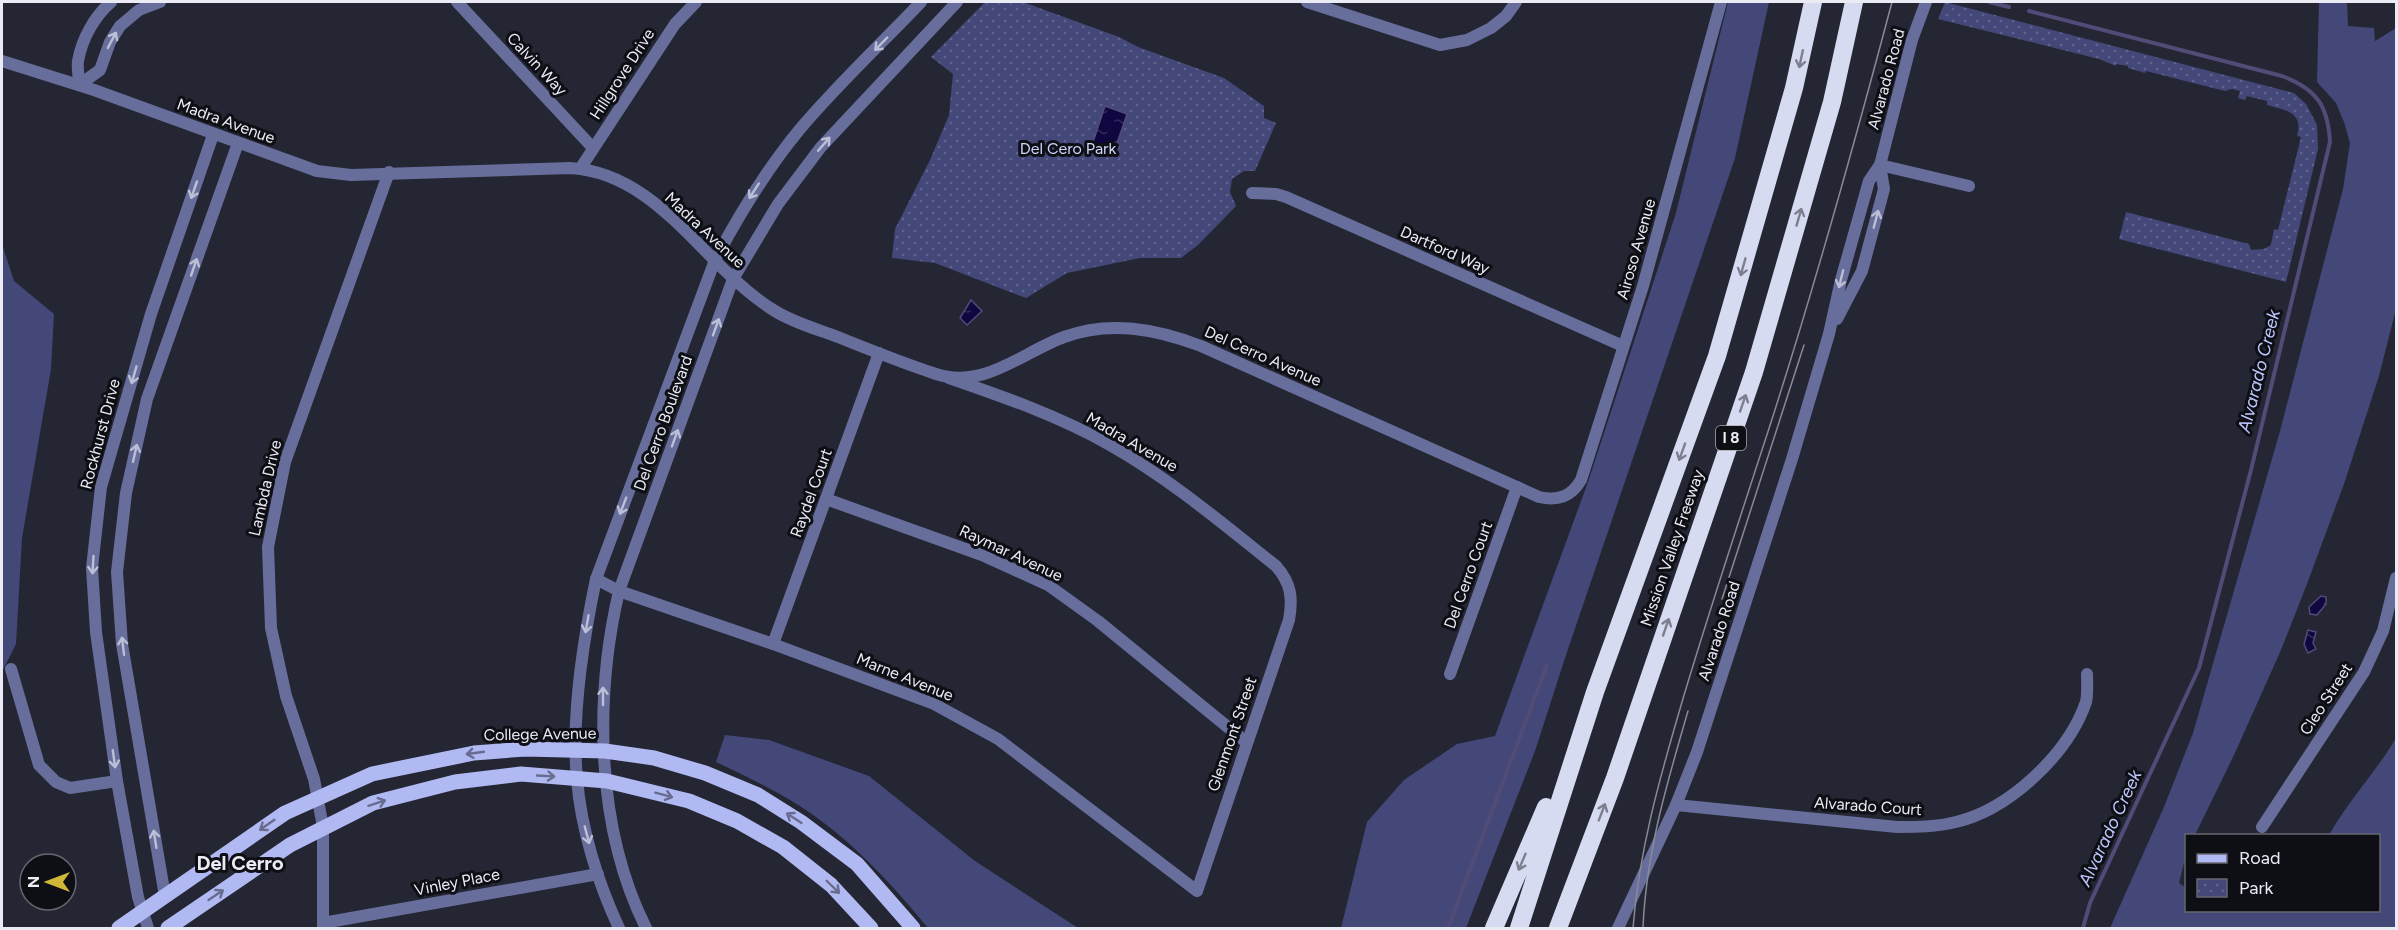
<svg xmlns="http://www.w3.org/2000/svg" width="2398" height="930" font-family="Figtree,sans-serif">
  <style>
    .grass { fill: #444879 }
    .park { fill: url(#park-dots) }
    .water { fill: url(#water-ripples); stroke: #514b77; stroke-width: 1.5 }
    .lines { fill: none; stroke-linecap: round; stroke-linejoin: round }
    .stream { stroke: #514b77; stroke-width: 4 }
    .minor { stroke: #686e9c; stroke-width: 12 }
    .tertiary { stroke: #686e9c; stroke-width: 12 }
    .primary { stroke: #b1b9f3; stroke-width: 15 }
    .motorway { stroke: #d7dbf2; stroke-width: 18 }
    .tram { stroke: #888a95; stroke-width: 1.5 }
    .oneway { stroke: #bcbfd6 }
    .oneway2 { stroke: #7d7f8f }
    .oneway3 { stroke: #686c8f }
    .labels { text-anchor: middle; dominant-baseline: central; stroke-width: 6; stroke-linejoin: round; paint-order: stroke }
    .shield { fill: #0e0f15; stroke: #a8a9b2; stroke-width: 1.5 }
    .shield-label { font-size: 15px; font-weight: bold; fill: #eaebf5 }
    .street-label { font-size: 16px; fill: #eaebf5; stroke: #0e0f15 }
    .park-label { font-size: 16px; fill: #d0d6fc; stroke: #0e0f15 }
    .water-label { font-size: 18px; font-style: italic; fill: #bec6fe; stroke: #0e0f15 }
    .quarter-label { font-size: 20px; font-weight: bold; fill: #eaebf5; stroke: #0e0f15 }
  </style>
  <defs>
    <pattern id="park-dots" width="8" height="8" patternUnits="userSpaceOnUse" patternTransform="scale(1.5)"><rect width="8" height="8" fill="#444879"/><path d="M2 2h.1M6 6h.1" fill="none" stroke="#5f638d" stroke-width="1.8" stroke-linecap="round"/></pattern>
    <pattern id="water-ripples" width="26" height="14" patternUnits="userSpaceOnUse" patternTransform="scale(1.5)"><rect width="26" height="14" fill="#100741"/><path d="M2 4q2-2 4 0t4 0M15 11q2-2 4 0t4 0" fill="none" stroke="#332b5d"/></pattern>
  </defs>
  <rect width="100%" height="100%" fill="#242633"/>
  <path class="grass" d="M1728 2H1769L1735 158 1566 655 1535 751 1466 928H1341L1367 822 1404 780 1457 744 1495 736 1588 482 1676 213Z
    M2319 2H2347L2348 26 2374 28 2375 41 2396 28V309L2379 376 2344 484 2307 584 2281 650 2234 755 2195 835 2186 836V855L2179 883 2186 888V910H2378V836L2329 835C2348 801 2376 772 2396 738V928H2110L2164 807 2193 733 2280 431 2343 189 2350 143 2344 122 2336 103 2317 82Z
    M2 244 14 281 54 314 51 369 22 538 16 644 2 672Z
    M725 735 769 740 869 776 975 861 1078 928H928C885 876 839 826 778 793 758 782 737 772 716 762Z"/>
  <path class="park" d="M985 2H1023L1119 37 1138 47 1224 78 1264 106V118L1276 123 1255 171H1244L1232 179 1230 192 1236 206 1198 245 1181 258H1140L1067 273 1026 298 935 263 892 258 895 229 930 160 949 115 953 74 931 57Z
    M1945 2 2294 93 2306 104 2317 125 2318 149 2286 282 2119 239 2126 212 2249 244 2251 250 2264 249 2271 245 2274 229 2278 230 2301 137 2297 136C2304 112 2285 110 2267 105V101L2247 96 2245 100 2238 98 2240 91 2232 89 2225 91 2146 71 2145 73 2128 68V66L2116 64V66L2099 59 1938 19Z"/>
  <path class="water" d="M1105 106 1127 114 1112 158 1090 151Z
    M971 300 982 311 967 325 960 318Z
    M2321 596 2326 597V604L2317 615 2310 614 2309 607Z
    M2308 630 2316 632 2313 643 2316 649 2308 653 2304 644Z"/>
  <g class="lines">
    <path class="stream" d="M1989 2 2009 7
      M2029 11 2282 76C2317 89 2328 106 2330 142L2251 470 2199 668 2090 903 2083 928
      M1448 928 1547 665"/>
    <path class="minor" d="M457 2 593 148
      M1307 2 1440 45 1467 40 1491 28 1506 16 1516 2
      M79 85 100 70 110 42 120 26 139 10 160 2
      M79 85C79 77 77 68 78 61 82 38 95 16 111 2
      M1880 165 1969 186
      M580 169 675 24 696 2
      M1252 193 1276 194 1286 197 1623 346
      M826 499 982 555 1048 585 1098 621 1246 742
      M596 579 619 591 773 644 934 704 998 739 1197 891 1289 620C1293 598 1291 583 1276 566 1222 523 1170 479 1110 445 1059 416 1004 397 949 378
      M773 644 879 353
      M11 669 39 765 56 782 70 788 117 781
      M1450 674 1517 487
      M1676 805 1897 827C1917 827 1936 827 1956 822 2010 809 2068 754 2086 702 2088 694 2087 683 2087 674
      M2262 827 2364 672 2383 631 2396 578
      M323 923 598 874
      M323 928V827L314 779 286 696 271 628 268 547 285 462 389 172"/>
    <path class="tertiary" d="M2 61 94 90 317 171 351 175 570 168C660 173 704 268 775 311 794 323 817 329 838 337 870 350 903 363 936 374 983 390 1023 352 1064 337 1110 320 1156 329 1201 346L1539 497C1558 501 1571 497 1581 480L1643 286 1721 2
      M1837 319 1862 271 1884 189 1880 165
      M165 896 122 644 117 572 126 493 147 399 238 143
      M148 928 138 897 117 781 96 632 92 568 101 487 151 314 213 135
      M619 928C598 883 581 829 577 779 571 716 583 641 596 579L715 260C740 213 766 170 800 129 838 84 881 44 921 2
      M646 928C596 828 594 699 619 591L733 279 778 204 821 147 957 2
      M1618 928 1676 805 1697 752 1792 459 1829 334 1841 280 1869 181 1880 165 1912 40 1926 2"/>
    <path class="primary" d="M119 928 285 813 372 774 474 753 525 749 605 751 654 758 705 773 758 795 801 822 857 864 913 928
      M168 928 290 845 373 803 455 782 521 774 607 781 689 801 737 821 783 847 831 885 871 928"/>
    <path class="motorway" d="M1494 928 1546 807
      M1519 928 1595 692 1717 356 1794 88 1813 2
      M1558 928 1615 778 1754 372 1832 102 1854 2"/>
    <path class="tram" d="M1722 599 1804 345
      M1633 928C1639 850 1660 777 1682 702 1707 618 1734 536 1761 453 1810 304 1852 153 1892 2
      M1643 928C1646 853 1667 783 1688 711"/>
  </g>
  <defs><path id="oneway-shaft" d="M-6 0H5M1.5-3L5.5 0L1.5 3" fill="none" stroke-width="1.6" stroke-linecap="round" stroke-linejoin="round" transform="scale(1.5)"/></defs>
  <g class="oneway">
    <use href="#oneway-shaft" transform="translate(112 40) rotate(-62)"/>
    <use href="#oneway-shaft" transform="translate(881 44) rotate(134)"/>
    <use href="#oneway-shaft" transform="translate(824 144) rotate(-49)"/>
    <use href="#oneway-shaft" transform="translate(194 190) rotate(109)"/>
    <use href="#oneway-shaft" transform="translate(754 191) rotate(123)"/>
    <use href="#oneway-shaft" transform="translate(1876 219) rotate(-75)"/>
    <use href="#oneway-shaft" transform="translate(194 267) rotate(-71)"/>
    <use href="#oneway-shaft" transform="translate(1841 279) rotate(104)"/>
    <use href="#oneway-shaft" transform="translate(716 327) rotate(-70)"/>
    <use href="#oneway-shaft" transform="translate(134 375) rotate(106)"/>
    <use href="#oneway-shaft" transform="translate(675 438) rotate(-70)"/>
    <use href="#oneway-shaft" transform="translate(135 453) rotate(-77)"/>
    <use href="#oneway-shaft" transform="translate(623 506) rotate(111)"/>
    <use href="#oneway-shaft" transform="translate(93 565) rotate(93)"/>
    <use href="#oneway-shaft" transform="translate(587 624) rotate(100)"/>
    <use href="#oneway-shaft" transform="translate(123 646) rotate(-97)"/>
    <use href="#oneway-shaft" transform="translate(603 696) rotate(-90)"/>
    <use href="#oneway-shaft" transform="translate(114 759) rotate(82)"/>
    <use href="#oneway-shaft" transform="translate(587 835) rotate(75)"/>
    <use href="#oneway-shaft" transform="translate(155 839) rotate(-99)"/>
  </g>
  <g class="oneway2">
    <use href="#oneway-shaft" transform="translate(1801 59) rotate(102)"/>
    <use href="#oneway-shaft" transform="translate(1799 217) rotate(-74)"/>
    <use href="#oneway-shaft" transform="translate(1743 267) rotate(106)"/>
    <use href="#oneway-shaft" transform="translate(1743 403) rotate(-71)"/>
    <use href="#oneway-shaft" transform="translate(1682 452) rotate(110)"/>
    <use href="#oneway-shaft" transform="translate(1666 627) rotate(-71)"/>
    <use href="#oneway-shaft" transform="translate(1602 812) rotate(-69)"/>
    <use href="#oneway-shaft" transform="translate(1522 862) rotate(113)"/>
  </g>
  <g class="oneway3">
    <use href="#oneway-shaft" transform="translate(475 753) rotate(172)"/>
    <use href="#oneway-shaft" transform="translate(546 776) rotate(3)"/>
    <use href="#oneway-shaft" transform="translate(664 795) rotate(15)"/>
    <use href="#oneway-shaft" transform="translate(377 803) rotate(-18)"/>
    <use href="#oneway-shaft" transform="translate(794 818) rotate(-147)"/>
    <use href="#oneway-shaft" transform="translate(267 825) rotate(145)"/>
    <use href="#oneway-shaft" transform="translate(833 887) rotate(44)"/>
    <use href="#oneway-shaft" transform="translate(216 895) rotate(-34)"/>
  </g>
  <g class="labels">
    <rect class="shield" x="1716" y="426" width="30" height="24" rx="4.5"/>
    <g class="shield-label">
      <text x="1731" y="438">I 8</text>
    </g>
    <g class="street-label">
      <text transform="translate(537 64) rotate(47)">Calvin Way</text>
      <text transform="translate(622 74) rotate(-57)">Hillgrove Drive</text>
      <text transform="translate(1886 79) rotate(-75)">Alvarado Road</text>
      <text transform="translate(226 121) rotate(20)">Madra Avenue</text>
      <text transform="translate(705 230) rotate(43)">Madra Avenue</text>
      <text transform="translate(1636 249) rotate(-74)">Airoso Avenue</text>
      <text transform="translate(1445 250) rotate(24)">Dartford Way</text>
      <text transform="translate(1263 356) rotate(24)">Del Cerro Avenue</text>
      <text transform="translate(663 423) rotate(-70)">Del Cerro Boulevard</text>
      <text transform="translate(100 434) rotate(-75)">Rockhurst Drive</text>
      <text transform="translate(1132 442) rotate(30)">Madra Avenue</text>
      <text transform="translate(265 488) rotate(-77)">Lambda Drive</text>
      <text transform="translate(811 493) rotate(-70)">Raydel Court</text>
      <text transform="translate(1672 548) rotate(-71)">Mission Valley Freeway</text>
      <text transform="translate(1011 553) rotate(25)">Raymar Avenue</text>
      <text transform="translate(1468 575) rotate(-70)">Del Cerro Court</text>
      <text transform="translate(1719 631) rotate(-72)">Alvarado Road</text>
      <text transform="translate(905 677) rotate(22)">Marne Avenue</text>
      <text transform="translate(2326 699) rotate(-57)">Cleo Street</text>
      <text transform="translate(540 734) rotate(-1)">College Avenue</text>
      <text transform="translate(1232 734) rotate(-71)">Glenmont Street</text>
      <text transform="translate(1868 806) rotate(4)">Alvarado Court</text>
      <text transform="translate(457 882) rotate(-11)">Vinley Place</text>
    </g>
    <g class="park-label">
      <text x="1068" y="148">Del Cero Park</text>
    </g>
    <g class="water-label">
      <text transform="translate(2259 371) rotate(-76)">Alvarado Creek</text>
      <text transform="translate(2110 828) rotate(-65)">Alvarado Creek</text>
    </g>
    <g class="quarter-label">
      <text x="240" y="863">Del Cerro</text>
    </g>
  </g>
  <rect width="2398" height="930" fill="none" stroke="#eaebf5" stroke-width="6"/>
  <rect x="2185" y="834" width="195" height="78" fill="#0e0f15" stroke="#66676f" stroke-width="1.5"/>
  <rect x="2197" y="854" width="30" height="9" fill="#b1b9f3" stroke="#66676f" stroke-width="1.5"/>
  <text x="2239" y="864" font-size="18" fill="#eaebf5">Road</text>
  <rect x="2197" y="879" width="30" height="18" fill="url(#park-dots)" stroke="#66676f" stroke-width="1.5"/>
  <text x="2239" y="894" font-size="18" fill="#eaebf5">Park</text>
  <g transform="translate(48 882) rotate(270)"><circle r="28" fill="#0e0f15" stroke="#66676f" stroke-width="1.5"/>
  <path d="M0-4.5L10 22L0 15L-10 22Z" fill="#cfb837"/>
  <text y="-9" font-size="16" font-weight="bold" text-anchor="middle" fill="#eaebf5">N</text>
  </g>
</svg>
